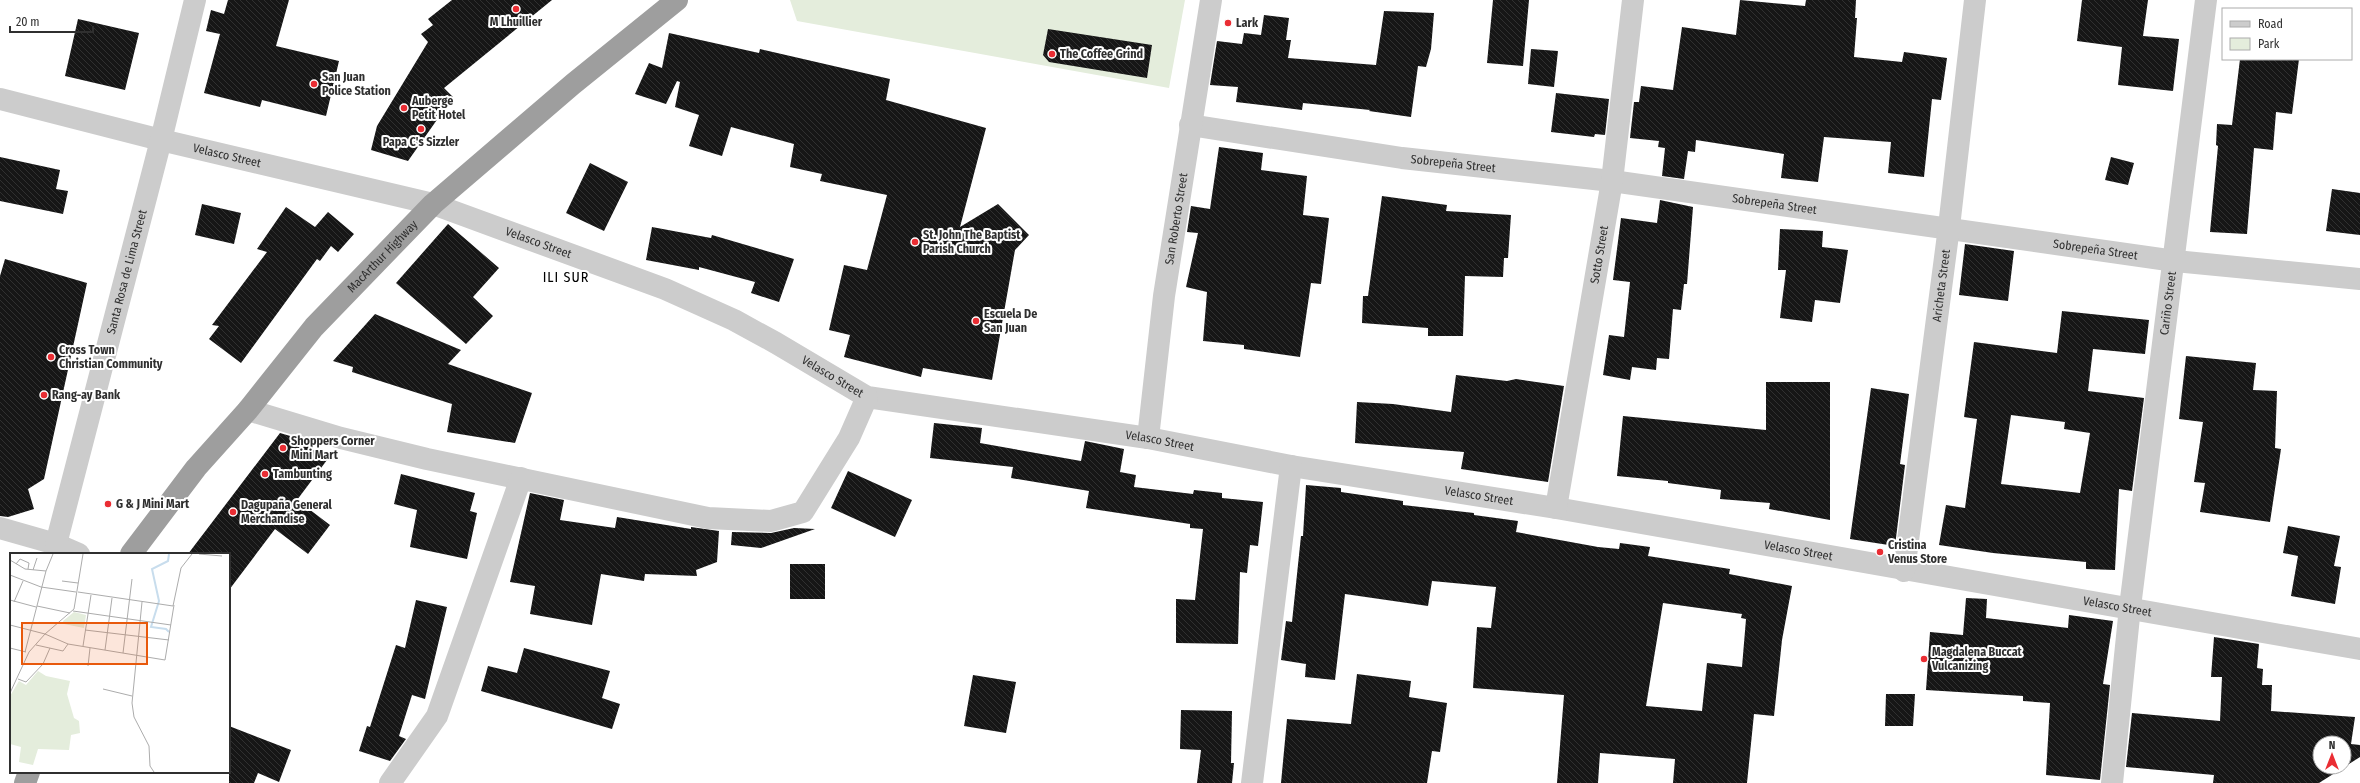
<svg xmlns="http://www.w3.org/2000/svg" width="2360" height="783" font-family="'Fira Sans Condensed',sans-serif">
  <style>
    .park { fill: #e4eddc }
    .building { fill: url(#building-back-hatch); fill-rule: evenodd }
    .lines { fill: none; stroke-linecap: round; stroke-linejoin: round }
    .minor { stroke: #ccc; stroke-width: 22 }
    .tertiary { stroke: #ccc; stroke-width: 22 }
    .trunk { stroke: #9e9e9e; stroke-width: 22 }
    .poi-dot { fill: #ea2d33; stroke: #fff; stroke-width: 1.5 }
    .labels { text-anchor: middle; dominant-baseline: central; stroke-width: 4; stroke-linejoin: round; paint-order: stroke }
    .poi-label { font-size: 12px; font-weight: bold; fill: #2f2f2f; stroke: #fff; text-anchor: start }
    .street-label { font-size: 12px; fill: #2f2f2f; stroke: #fff }
    .quarter-label { font-size: 14px; letter-spacing: 1px; fill: #000; stroke: #fff }
    .inset-river { fill: none; stroke: #c8dded; stroke-width: 2 }
    .inset-road { fill: none; stroke: #acacac; stroke-width: 1 }
    .view { fill: #e8590c; fill-opacity: 0.15; stroke: #e8590c; stroke-width: 2 }
    .inset-edge { fill: none; stroke: #2f2f2f; stroke-width: 2 }
  </style>
  <defs>
    <pattern id="building-back-hatch" width="6" height="6" patternUnits="userSpaceOnUse"><rect width="6" height="6" fill="#161616"/><path d="M-1 5l2 2M0 0l6 6M5-1l2 2" fill="none" stroke="#303030"/></pattern>
  </defs>
  <rect width="100%" height="100%" fill="#fff"/>
  <path class="park" d="M790 0H1185L1169 88 797 21Z"/>
  <path class="building" d="M228 0H289L276 46 339 61 326 116 262 100 260 107 204 93 220 34 206 31 211 10 224 14Z
    M452 0H552L444 88 453 97 408 161 371 150 377 126 428 42 421 34 433 25 428 19Z
    M1493 0H1529L1523 66 1487 63Z
    M1740 0 1805 6 1806 0H1856L1855 18H1857L1854 57 1902 62 1904 52 1947 58 1941 100 1932 99 1924 177 1888 173 1891 142 1824 137 1818 182 1781 178 1784 154 1696 140 1695 152 1688 151 1684 179 1662 176 1665 148 1658 147 1659 141 1630 138 1634 102H1639L1641 86 1673 90 1682 27 1736 35Z
    M2082 0H2148L2143 36 2179 39 2173 91 2118 85 2122 47 2077 41Z
    M1384 11 1434 13 1431 49 1426 67 1418 66 1411 117 1369 111 1370 110 1303 103 1302 110 1236 102 1238 87 1210 85 1217 41 1242 44 1244 33 1261 35 1264 15 1289 18 1286 40H1291L1288 58 1376 65Z
    M78 19 139 33 125 90 65 76Z
    M1048 29 1152 45 1147 78 1049 62 1043 55Z
    M669 33 759 53 760 49 890 79 886 100 986 128 960 227 998 204 1029 235 1015 250 992 380 923 368 921 377 844 357 850 335 829 330 844 265 867 270 887 195 820 181 822 174 790 167 794 144 731 127 722 156 689 146 699 115 675 107 680 82 677 81 666 104 635 94 649 63 662 68Z
    M1531 49 1558 51 1554 87 1528 84Z
    M2240 59H2299L2292 114 2276 112 2273 150 2254 148 2247 234 2210 232 2218 146 2216 145 2217 124 2232 125Z
    M1556 93 1609 99 1605 135 1595 134 1594 137 1551 132Z
    M1219 147 1263 153 1261 170 1307 176 1303 215 1329 218 1321 284 1311 283 1300 357 1244 349V345L1203 341 1207 292 1186 287 1198 233 1187 232 1191 206 1210 209Z
    M0 157 60 170 56 189 68 191 63 214 0 201Z
    M2111 157 2134 163 2128 185 2105 180Z
    M590 163 628 182 604 231 566 213Z
    M2332 189 2360 193V235L2326 231Z
    M1382 196 1447 205 1446 211 1511 215 1508 258H1504L1503 277 1465 276 1463 336H1428V328L1362 323 1363 296H1368Z
    M1660 200 1693 207 1687 284H1684L1681 310 1673 309 1669 359 1657 358 1656 370 1632 367 1630 380 1603 375 1609 335 1624 337 1630 282 1613 280 1621 218 1657 223Z
    M202 204 241 213 234 244 195 235Z
    M286 207 315 227 328 212 354 234 338 252 331 246 320 261 317 259 241 363 209 339 219 326 212 325 267 252 257 249Z
    M448 224 499 268 473 297 493 316 466 344 396 283Z
    M652 227 711 238 712 235 794 259 779 302 751 293 755 282 699 267V270L646 260Z
    M1780 229 1823 231 1822 247 1848 250 1840 303 1815 300 1812 322 1780 318 1786 270H1778Z
    M1965 244 2014 251 2008 301 1959 295Z
    M5 259 87 283 44 479 28 489 34 509 8 517 0 516V276Z
    M2062 311 2149 320 2145 354 2093 349 2088 391 2144 398 2132 491 2119 489 2115 570 2086 569V562L1993 553 1939 545 1946 505 1965 508 1977 419 1964 417 1974 342 2057 353ZM2011 415 2065 422 2064 429 2090 433 2080 493 2001 484Z
    M375 314 461 350 448 364 532 393 515 443 447 432 452 404 352 372 353 367 333 361Z
    M2186 356 2256 363 2253 390 2277 391 2275 448 2281 449 2270 522 2200 512 2205 483 2194 482 2203 422 2179 419Z
    M1456 375 1507 381 1516 379 1564 386 1548 482 1461 469 1464 452 1355 443 1357 402 1393 404 1451 412Z
    M1766 382H1830V520L1769 509 1770 503 1720 499 1721 490 1668 483V481L1617 476 1623 416 1766 430Z
    M1871 388 1909 394 1900 464 1905 465 1895 546 1850 539Z
    M934 423 982 428 980 443 1081 461 1085 441 1124 449 1120 472 1136 475 1134 487 1193 494 1194 490 1222 493V498L1263 502 1258 546 1250 545 1247 573 1240 572 1238 644 1176 643V599L1195 600 1203 529 1190 528V524L1086 508 1089 491 1011 478 1013 467 930 458Z
    M280 433 297 438 327 460 297 500 330 525 308 554 275 529 229 590V554H188Z
    M848 471 912 500 895 537 831 508Z
    M401 474 475 493 470 511 477 513 467 559 410 547 417 510 394 504Z
    M1306 485 1341 488V492L1403 501V505L1474 513V515L1518 521 1516 532 1598 547 1619 549 1620 543 1650 547 1648 556 1730 569 1729 574 1792 586 1782 640 1774 716 1754 714 1747 783H1673L1675 759 1600 753 1598 783H1557L1564 695 1473 688 1477 627 1491 628 1496 587 1432 581 1428 606 1345 594 1335 680 1305 677 1306 664 1281 660 1286 621 1292 622 1301 536H1303ZM1663 603 1742 614 1741 618 1746 619 1742 667 1707 663 1702 711 1646 706Z
    M530 493 564 500 560 520 615 528 617 517 691 529V527L719 531 717 562 696 570 697 576 645 574 644 581 601 574 592 625 530 614 535 586 510 582Z
    M2288 526 2340 536 2334 566 2341 567 2335 604 2291 596 2298 556 2283 553Z
    M794 528 815 529 761 548 731 545 732 532 771 533Z
    M790 564H825V599H790Z
    M1966 598 1987 599 1986 618 2068 628 2069 615 2113 621 2103 684 2110 685 2100 780 2046 775 2050 703 2023 701V696L1926 690 1930 632 1963 635Z
    M416 600 447 607 425 699 412 695 399 736 406 739 390 761 359 751 367 726 370 727 396 645 405 648Z
    M2214 637 2259 644 2257 668 2263 669 2262 685H2272L2271 711 2355 717 2351 744 2360 745V757L2319 783H2213L2214 775 2126 767 2132 713 2220 721 2222 677H2211ZM2320 743H2344V767H2320Z
    M524 648 610 671 602 698 620 704 612 729 481 691 488 666 517 673Z
    M1357 674 1411 681 1409 697 1447 703 1440 752 1432 751 1427 783H1281L1287 719 1351 724Z
    M973 675 1016 682 1006 733 964 726Z
    M1886 694H1915L1913 726H1885Z
    M1181 710 1232 711 1231 763H1234L1232 783H1197L1201 750 1180 749Z
    M229 726 291 750 279 782 258 773 254 783H229Z"/>
  <g class="lines">
    <g class="minor">
      <path id="s1" d="M0 99 161 140 433 204 665 289 734 320 776 343 867 397 1148 438 1291 466 1556 508 2360 649"/>
      <path id="s2" d="M1190 125 1402 158 1612 181 2175 261 2360 279"/>
      <path d="M248 410 341 438 427 459 708 518 771 521 803 512 849 438 867 397"/>
      <path id="s3" d="M1148 438 1164 296 1211 0"/>
      <path id="s4" d="M1556 508 1612 181 1633 0"/>
      <path d="M0 528 56 544 79 554"/>
      <path id="s5" d="M56 544 161 140 195 0"/>
      <path id="s6" d="M1904 571 1949 227 1975 0"/>
      <path d="M390 783 437 716 521 478"/>
      <path d="M1252 783 1291 466"/>
    </g>
    <path class="tertiary" id="s7" d="M2112 783 2130 607 2206 0"/>
    <g class="trunk">
      <path id="s8" d="M131 554 196 468 248 410 314 327 433 204 573 84 677 0"/>
      <path d="M25 783 29 772"/>
    </g>
  </g>
  <g class="poi-dot">
    <circle cx="516" cy="9" r="4"/>
    <circle cx="1228" cy="23" r="4"/>
    <circle cx="1052" cy="54" r="4"/>
    <circle cx="314" cy="84" r="4"/>
    <circle cx="404" cy="108" r="4"/>
    <circle cx="421" cy="129" r="4"/>
    <circle cx="915" cy="242" r="4"/>
    <circle cx="976" cy="321" r="4"/>
    <circle cx="51" cy="357" r="4"/>
    <circle cx="44" cy="395" r="4"/>
    <circle cx="283" cy="448" r="4"/>
    <circle cx="265" cy="474" r="4"/>
    <circle cx="108" cy="504" r="4"/>
    <circle cx="233" cy="512" r="4"/>
    <circle cx="1880" cy="552" r="4"/>
    <circle cx="1924" cy="659" r="4"/>
  </g>
  <g class="labels">
    <g class="poi-label">
      <text x="516" y="22" text-anchor="middle">M Lhuillier</text>
      <text x="1236" y="23">Lark</text>
      <text x="1060" y="54">The Coffee Grind</text>
      <text x="322" y="77">San Juan<tspan x="322" dy="14">Police Station</tspan></text>
      <text x="412" y="101">Auberge<tspan x="412" dy="14">Petit Hotel</tspan></text>
      <text x="421" y="142" text-anchor="middle">Papa C's Sizzler</text>
      <text x="923" y="235">St. John The Baptist<tspan x="923" dy="14">Parish Church</tspan></text>
      <text x="984" y="314">Escuela De<tspan x="984" dy="14">San Juan</tspan></text>
      <text x="59" y="350">Cross Town<tspan x="59" dy="14">Christian Community</tspan></text>
      <text x="52" y="395">Rang-ay Bank</text>
      <text x="291" y="441">Shoppers Corner<tspan x="291" dy="14">Mini Mart</tspan></text>
      <text x="273" y="474">Tambunting</text>
      <text x="116" y="504">G &amp; J Mini Mart</text>
      <text x="241" y="505">Dagupaña General<tspan x="241" dy="14">Merchandise</tspan></text>
      <text x="1888" y="545">Cristina<tspan x="1888" dy="14">Venus Store</tspan></text>
      <text x="1932" y="652">Magdalena Buccat<tspan x="1932" dy="14">Vulcanizing</tspan></text>
    </g>
    <g class="street-label">
      <text stroke="none"><textPath href="#s1" startOffset="234">Velasco Street</textPath></text>
      <text stroke="none"><textPath href="#s2" startOffset="266">Sobrepeña Street</textPath></text>
      <text stroke="none"><textPath href="#s2" startOffset="590">Sobrepeña Street</textPath></text>
      <text stroke="none"><textPath href="#s3" startOffset="221">San Roberto Street</textPath></text>
      <text stroke="none"><textPath href="#s1" startOffset="558">Velasco Street</textPath></text>
      <text stroke="none"><textPath href="#s2" startOffset="914">Sobrepeña Street</textPath></text>
      <text stroke="none"><textPath href="#s4" startOffset="257">Sotto Street</textPath></text>
      <text stroke="none"><textPath href="#s8" startOffset="390">MacArthur Highway</textPath></text>
      <text stroke="none"><textPath href="#s5" startOffset="281">Santa Rosa de Lima Street</textPath></text>
      <text stroke="none"><textPath href="#s6" startOffset="288">Aricheta Street</textPath></text>
      <text stroke="none"><textPath href="#s7" startOffset="483">Cariño Street</textPath></text>
      <text stroke="none"><textPath href="#s1" startOffset="882">Velasco Street</textPath></text>
      <text stroke="none"><textPath href="#s1" startOffset="1218">Velasco Street</textPath></text>
      <text stroke="none"><textPath href="#s1" startOffset="1542">Velasco Street</textPath></text>
      <text stroke="none"><textPath href="#s1" startOffset="1866">Velasco Street</textPath></text>
      <text stroke="none"><textPath href="#s1" startOffset="2190">Velasco Street</textPath></text>
    </g>
    <g class="quarter-label">
      <text x="566" y="277">ILI SUR</text>
    </g>
  </g>
  <g transform="translate(10 553)">
    <rect width="220" height="220" fill="#fff"/>
    <path d="M28 118 36 123 60 128 57 141 64 165 69 168 70 180 61 182 59 197 28 196 23 212 9 209 11 194 0 191V143L9 128 16 132Z" fill="#e4eddc"/>
    <path d="M64 59 76 62 74 75 54 71 53 68Z" fill="#e4eddc"/>
    <path class="inset-river" d="M159 79 156 76 141 74 149 48 142 16 158 8 159 1"/>
    <path class="inset-road" d="M189 1 212 3M0 7 15 16 36 18M6 11 10 6 19 10 18 16M23 17 27 5M0 22 31 34 66 39M52 28 68 30M68 39 163 53 171 15 182 1M0 47 26 54M4 49 13 28M132 49 122 150 124 164 139 193 140 213 144 219M27 53 60 60M63 58 161 72M0 72 35 81 58 91 155 107 164 52M75 77 159 87M26 92 53 98 58 91M73 93 81 42M0 95 16 99M95 97 102 45M15 99 36 18 43 1M113 100 122 26M78 113 80 95M8 126 16 129 33 111 40 95M93 136 122 143M0 140 19 99 35 81 64 56 73 1"/>
    <path class="view" d="M12 70H137V111H12Z"/>
    <rect width="220" height="220" class="inset-edge"/>
  </g>
  <rect x="2222" y="8" width="130" height="52" fill="#ffffff" stroke="#acacac"/>
  <rect x="2230" y="21" width="20" height="6" fill="#cccccc" stroke="#acacac"/>
  <text x="2258" y="28" font-size="12" fill="#2f2f2f">Road</text>
  <rect x="2230" y="38" width="20" height="12" fill="#e4eddc" stroke="#acacac"/>
  <text x="2258" y="48" font-size="12" fill="#2f2f2f">Park</text>
  <g transform="translate(2332 755)"><circle r="19" fill="#ffffff" stroke="#acacac"/>
  <path d="M0-3L7 15L0 10L-7 15Z" fill="#ea2d33"/>
  <text y="-6" font-size="11" font-weight="bold" text-anchor="middle" fill="#2f2f2f">N</text>
  </g>
  <path d="M10 26v6h83v-6" fill="none" stroke="#2f2f2f" stroke-width="2"/>
  <text x="16" y="26" font-size="12" fill="#2f2f2f" stroke="#ffffff" stroke-width="3" paint-order="stroke">20 m</text>
</svg>
